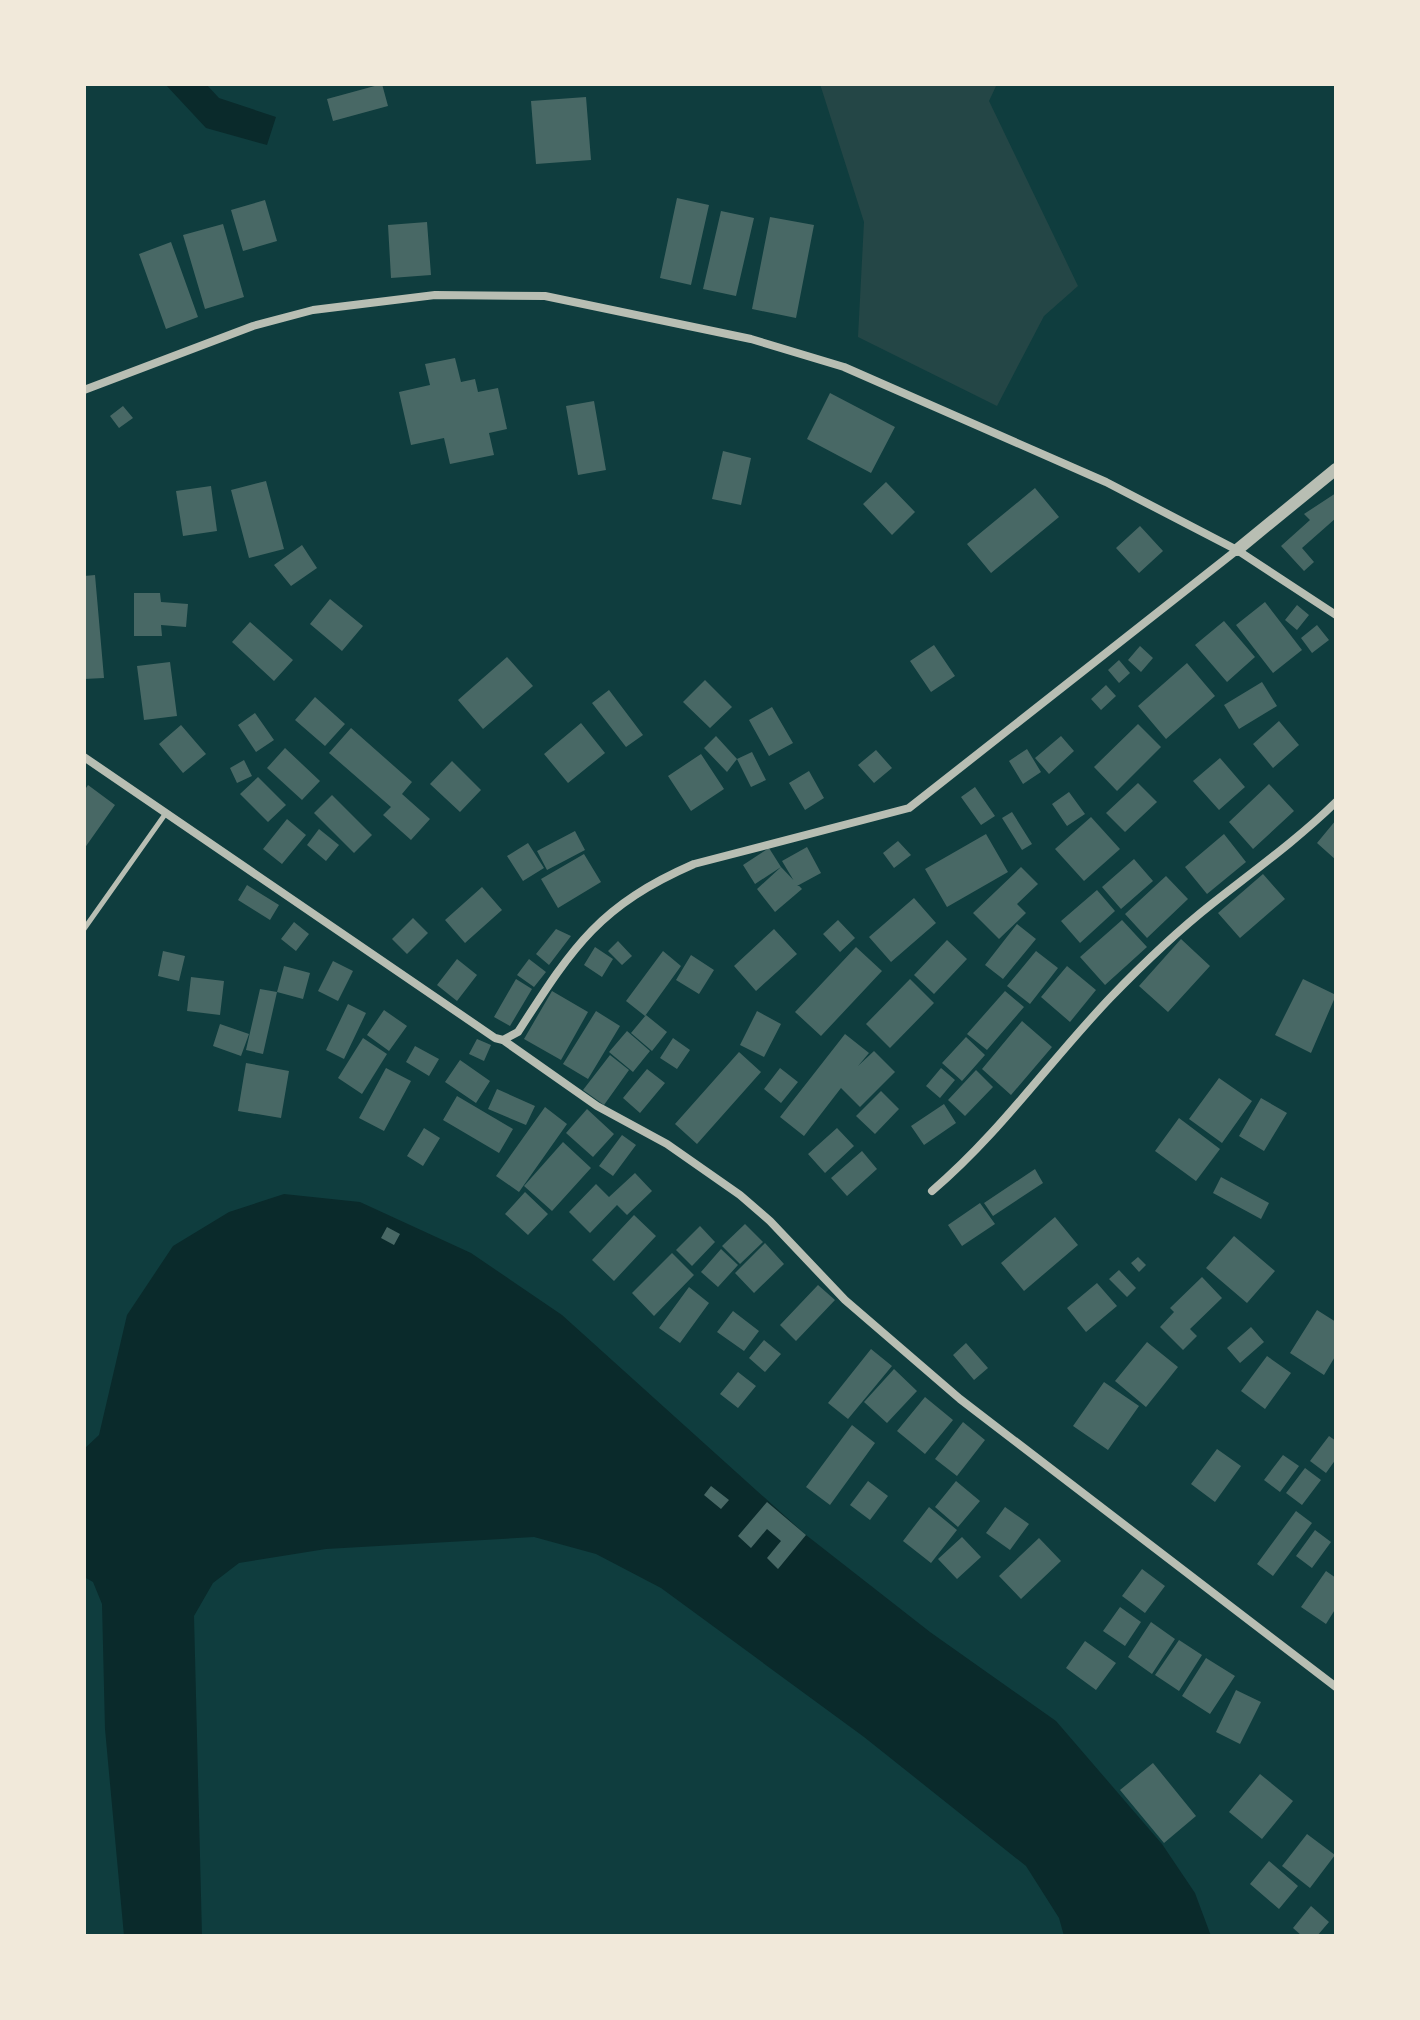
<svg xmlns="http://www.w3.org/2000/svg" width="1420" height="2020" font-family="'Varela Round',sans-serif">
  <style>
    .green { fill: #244646 }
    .water { fill: #0a2a2b }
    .building { fill: #486865 }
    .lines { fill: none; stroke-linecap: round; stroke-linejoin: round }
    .service { stroke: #b8beb3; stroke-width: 5 }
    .minor { stroke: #b8beb3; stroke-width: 8 }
    .tertiary { stroke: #b8beb3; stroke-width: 12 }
  </style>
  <rect width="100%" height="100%" fill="#0f3d3e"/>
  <path class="green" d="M820 84H997L989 101 1078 286 1044 316 997 406 858 337 864 222Z"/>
  <path class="water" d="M165 84H206L219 98 276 117 267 145 206 128Z
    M284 1194 360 1202 471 1253 562 1315 806 1535 930 1632 1056 1721 1162 1844 1195 1893 1211 1936H1064L1059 1918 1026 1866 864 1737 661 1588 596 1554 534 1537 326 1549 239 1563 213 1583 194 1616 202 1936H124L105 1729 102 1604 93 1582 84 1577V1449L99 1435 127 1315 173 1246 229 1212Z"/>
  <path class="building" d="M382 84 388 106 333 121 327 99Z
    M586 97 591 160 536 164 531 101Z
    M677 198 709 205 691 285 660 278Z
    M265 200 277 241 243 251 231 210Z
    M721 211 754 218 736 296 703 289Z
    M770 217 814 225 796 318 752 309Z
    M427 222 431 275 391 278 388 225Z
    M223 224 244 297 205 309 183 235Z
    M171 242 198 317 166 329 139 254Z
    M455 358 461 382 475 379 478 392 498 388 507 429 489 433 494 455 450 464 444 438 411 445 399 392 430 385 425 364Z
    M830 393 895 427 871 473 807 439Z
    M594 401 606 470 578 475 566 406Z
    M123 406 133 418 119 428 110 416Z
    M723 451 751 458 741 505 712 499Z
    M266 481 284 549 249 558 231 490Z
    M886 482 915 512 892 535 863 504Z
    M211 486 217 531 183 536 176 491Z
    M1035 488 1059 517 991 573 967 544Z
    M1336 493V518L1302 548 1314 562 1304 571 1281 546 1310 520 1304 514Z
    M1140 526 1163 551 1139 573 1116 548Z
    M302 545 317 568 291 586 274 565Z
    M95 575 104 678 84 679V576Z
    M134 593H160L161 602 188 604 186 627 161 625 162 636H134Z
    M330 599 363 626 342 651 310 624Z
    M1265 602 1302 650 1273 673 1236 625Z
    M1297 605 1309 615 1297 630 1285 620Z
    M1224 621 1255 657 1227 682 1195 645Z
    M250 622 293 660 274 681 232 642Z
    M1317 625 1329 640 1312 653 1301 638Z
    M934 645 955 676 931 692 910 661Z
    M1140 646 1153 658 1141 672 1128 660Z
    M507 657 533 686 483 729 458 700Z
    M1119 660 1130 673 1119 683 1108 670Z
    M170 662 177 716 144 720 137 666Z
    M1187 663 1215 696 1166 739 1138 706Z
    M705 680 732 707 710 728 683 702Z
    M1262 682 1277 706 1239 729 1224 705Z
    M1106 685 1116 696 1101 710 1091 699Z
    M609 690 643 735 626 747 592 703Z
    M315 697 345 724 325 746 295 720Z
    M772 707 793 743 769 756 749 720Z
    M255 713 274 740 256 752 238 725Z
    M1279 721 1299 745 1273 768 1253 744Z
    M581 723 605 753 568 783 544 754Z
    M1138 724 1161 747 1117 791 1094 767Z
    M181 725 206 754 183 773 159 744Z
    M351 728 412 782 402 794 430 819 411 840 383 815 391 807 329 753Z
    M716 736 737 759 727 772 704 748Z
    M1061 736 1074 751 1049 774 1035 758Z
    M285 748 320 781 302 800 267 768Z
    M1027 749 1041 772 1023 784 1009 761Z
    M876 750 892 768 874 783 858 765Z
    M752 752 766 780 751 787 737 759Z
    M701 754 724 789 691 811 668 776Z
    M1220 758 1245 787 1219 810 1193 781Z
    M244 760 252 776 237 783 230 768Z
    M452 761 481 790 460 812 430 784Z
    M809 771 824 798 805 810 789 783Z
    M258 777 286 805 268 822 240 794Z
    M1138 783 1157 802 1125 832 1106 813Z
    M1269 784 1294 811 1253 849 1229 822Z
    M88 785 115 805 84 849V791Z
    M975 787 995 816 981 825 961 797Z
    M1069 792 1085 814 1067 826 1052 804Z
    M332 795 372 835 354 853 314 813Z
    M1012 812 1032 844 1022 850 1002 818Z
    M1091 817 1120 849 1084 881 1055 849Z
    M287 819 306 835 282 864 263 849Z
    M1336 820V860L1317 843Z
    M319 829 339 845 326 861 307 845Z
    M575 831 585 850 547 870 537 851Z
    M986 834 1008 872 947 907 925 869Z
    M1224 834 1246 862 1207 894 1185 867Z
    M898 841 911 855 894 868 883 853Z
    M528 843 544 868 523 881 507 856Z
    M807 847 821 873 797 886 782 861Z
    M769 848 781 867 755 884 743 865Z
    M584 854 601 882 558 908 541 879Z
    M1134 859 1153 881 1121 909 1102 887Z
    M781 867 802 889 775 912 757 889Z
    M1021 867 1038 884 1017 904 1026 913 999 939 973 913Z
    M1263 874 1285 899 1240 938 1218 913Z
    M1166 876 1188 899 1147 938 1125 914Z
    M247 885 279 905 270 920 238 900Z
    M482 887 502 910 465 943 445 920Z
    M1097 890 1115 911 1080 943 1061 921Z
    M914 898 936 923 891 962 869 937Z
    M413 918 428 933 407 954 392 939Z
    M838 920 855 938 840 952 823 934Z
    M1122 920 1147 947 1105 985 1080 957Z
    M294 922 309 934 296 951 281 939Z
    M1017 924 1036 939 1003 979 985 965Z
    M556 929 571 936 549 965 536 954Z
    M774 929 797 954 756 991 734 966Z
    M1181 939 1210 966 1168 1012 1139 986Z
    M947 940 967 959 934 994 914 975Z
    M618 941 632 956 622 965 608 951Z
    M595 947 613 959 602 977 584 965Z
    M856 947 882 971 821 1036 795 1012Z
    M163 951 185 956 179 981 158 976Z
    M663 951 681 966 645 1016 626 1001Z
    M1036 951 1058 968 1030 1004 1007 986Z
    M691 955 714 970 699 994 676 980Z
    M457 959 477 975 457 1001 437 985Z
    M529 959 546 972 534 987 517 975Z
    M333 961 353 971 338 1001 318 991Z
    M284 966 310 973 303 999 277 992Z
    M1067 966 1096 990 1070 1022 1041 997Z
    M191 977 224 981 220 1015 187 1011Z
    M516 979 532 989 510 1026 494 1017Z
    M910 979 934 1003 890 1048 866 1024Z
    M1303 979 1336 995 1311 1053 1275 1035Z
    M260 989 277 992 263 1054 246 1050Z
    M552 991 588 1012 561 1060 524 1039Z
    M1005 991 1024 1007 987 1050 967 1034Z
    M348 1004 366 1013 344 1059 326 1050Z
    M384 1010 407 1026 389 1051 367 1035Z
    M596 1011 620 1026 588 1079 563 1064Z
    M757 1011 781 1024 764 1057 740 1045Z
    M646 1015 667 1032 652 1051 631 1033Z
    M1022 1021 1052 1047 1011 1095 982 1069Z
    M220 1024 249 1034 241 1056 213 1046Z
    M627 1031 650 1051 633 1072 609 1052Z
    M845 1034 869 1053 858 1066 874 1051 895 1072 860 1107 841 1088 804 1136 780 1117Z
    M966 1037 985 1055 962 1081 942 1063Z
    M363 1038 387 1054 362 1094 338 1078Z
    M673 1038 690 1050 677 1069 660 1058Z
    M477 1039 491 1045 484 1061 469 1054Z
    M415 1046 439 1059 429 1076 406 1062Z
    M739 1052 761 1072 697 1144 675 1124Z
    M610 1055 629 1070 604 1105 583 1090Z
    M460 1060 490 1081 476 1103 445 1082Z
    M246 1063 289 1071 281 1118 238 1111Z
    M386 1068 411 1081 384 1131 359 1118Z
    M780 1068 798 1082 781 1103 764 1089Z
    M941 1068 955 1080 940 1098 926 1086Z
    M647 1069 665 1083 640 1113 623 1098Z
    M976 1070 993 1087 965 1116 948 1100Z
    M1219 1078 1252 1101 1222 1143 1189 1119Z
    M497 1089 535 1106 526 1125 488 1109Z
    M881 1091 899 1109 875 1134 856 1116Z
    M457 1096 513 1129 499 1153 443 1120Z
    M1261 1098 1287 1113 1264 1151 1239 1136Z
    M944 1104 956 1123 924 1145 911 1126Z
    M545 1107 567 1124 519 1192 496 1176Z
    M587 1109 614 1134 593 1157 566 1133Z
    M1179 1118 1220 1149 1196 1181 1155 1151Z
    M424 1128 440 1138 423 1166 407 1156Z
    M837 1128 854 1146 825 1173 808 1154Z
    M622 1135 636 1145 613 1176 599 1166Z
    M563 1142 591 1168 552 1211 524 1186Z
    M862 1151 877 1169 847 1196 831 1178Z
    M1035 1169 1043 1183 993 1216 984 1203Z
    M635 1173 652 1191 627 1215 617 1205 590 1233 569 1212 596 1184 609 1197Z
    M1221 1177 1269 1203 1261 1219 1213 1193Z
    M525 1192 548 1214 528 1235 505 1214Z
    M980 1203 995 1224 962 1246 948 1225Z
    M634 1215 656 1236 614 1281 592 1260Z
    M1055 1217 1078 1245 1024 1291 1001 1263Z
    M745 1224 763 1242 740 1264 722 1246Z
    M700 1226 715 1242 692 1266 676 1250Z
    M387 1227 400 1234 394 1245 381 1238Z
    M1234 1236 1275 1271 1247 1303 1206 1268Z
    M765 1243 784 1264 754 1293 735 1273Z
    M721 1249 738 1265 718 1287 701 1272Z
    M672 1253 694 1275 654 1316 632 1293Z
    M1138 1257 1146 1265 1139 1272 1131 1263Z
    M1119 1270 1136 1288 1127 1297 1109 1279Z
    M1202 1277 1222 1298 1190 1329 1197 1336 1183 1350 1160 1327 1174 1312 1170 1308Z
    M1097 1283 1117 1306 1086 1332 1067 1308Z
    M818 1285 835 1300 796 1341 780 1325Z
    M689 1287 709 1303 680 1343 659 1328Z
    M1317 1310 1336 1322V1355L1324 1375 1290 1353Z
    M733 1311 759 1331 744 1351 717 1332Z
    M1251 1327 1264 1342 1240 1363 1227 1348Z
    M764 1340 781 1354 765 1372 749 1358Z
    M1147 1342 1178 1367 1146 1407 1115 1381Z
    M966 1343 988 1368 974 1380 953 1355Z
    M871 1349 892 1366 848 1419 828 1403Z
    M1267 1356 1291 1373 1265 1409 1241 1391Z
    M894 1369 917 1391 887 1423 864 1402Z
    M738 1372 756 1386 738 1408 720 1394Z
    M1104 1382 1139 1406 1108 1450 1073 1426Z
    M925 1397 953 1420 925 1454 897 1431Z
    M963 1422 985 1440 957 1476 935 1459Z
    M852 1425 875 1443 830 1505 806 1487Z
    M1329 1436 1336 1441V1459L1326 1473 1310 1461Z
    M1217 1449 1241 1466 1215 1502 1191 1484Z
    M1283 1455 1299 1466 1280 1492 1264 1480Z
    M1305 1468 1321 1480 1302 1505 1286 1493Z
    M868 1481 888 1496 870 1520 850 1505Z
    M956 1481 980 1501 958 1527 935 1507Z
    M711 1486 729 1500 721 1509 704 1495Z
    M767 1502 806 1535 778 1569 767 1558 781 1541 767 1529 751 1548 738 1536Z
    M929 1507 957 1530 931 1563 903 1541Z
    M1005 1507 1029 1524 1010 1550 986 1533Z
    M1296 1511 1312 1523 1273 1576 1257 1564Z
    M1315 1530 1331 1542 1312 1568 1296 1556Z
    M962 1537 981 1557 957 1579 938 1559Z
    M1039 1538 1061 1561 1021 1599 999 1576Z
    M1142 1569 1165 1586 1145 1613 1122 1596Z
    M1326 1571 1336 1578V1608L1326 1624 1301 1607Z
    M1120 1607 1141 1622 1125 1646 1103 1631Z
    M1151 1622 1175 1639 1152 1674 1128 1657Z
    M1179 1640 1202 1655 1179 1691 1155 1675Z
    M1085 1641 1116 1663 1096 1690 1066 1668Z
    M1206 1658 1235 1676 1210 1714 1182 1696Z
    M1236 1690 1261 1702 1240 1744 1216 1732Z
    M1153 1763 1196 1816 1164 1843 1120 1790Z
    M1260 1774 1293 1801 1262 1839 1229 1812Z
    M1307 1834 1335 1855 1310 1888 1282 1866Z
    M1269 1861 1298 1886 1279 1909 1250 1884Z
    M1311 1906 1329 1922 1317 1936H1302L1293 1928Z"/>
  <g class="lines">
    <path class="service" d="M84 929 166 813"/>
    <path class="minor" d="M84 390 253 326 313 310 435 295 545 296 751 339 844 367 1106 482 1237 550 1336 615
      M84 757 495 1038 503 1040 597 1106 667 1144 740 1195 770 1221 845 1300 960 1399 1336 1687
      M503 1040 518 1032C573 947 598 906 694 864L909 808 1237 550
      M932 1191C1000 1133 1049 1062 1110 998 1139 968 1180 929 1213 903 1255 870 1298 839 1336 802"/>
    <path class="tertiary" d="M1237 550 1336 469"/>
  </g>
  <rect width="1420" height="2020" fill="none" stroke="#f1e9da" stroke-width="172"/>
</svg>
